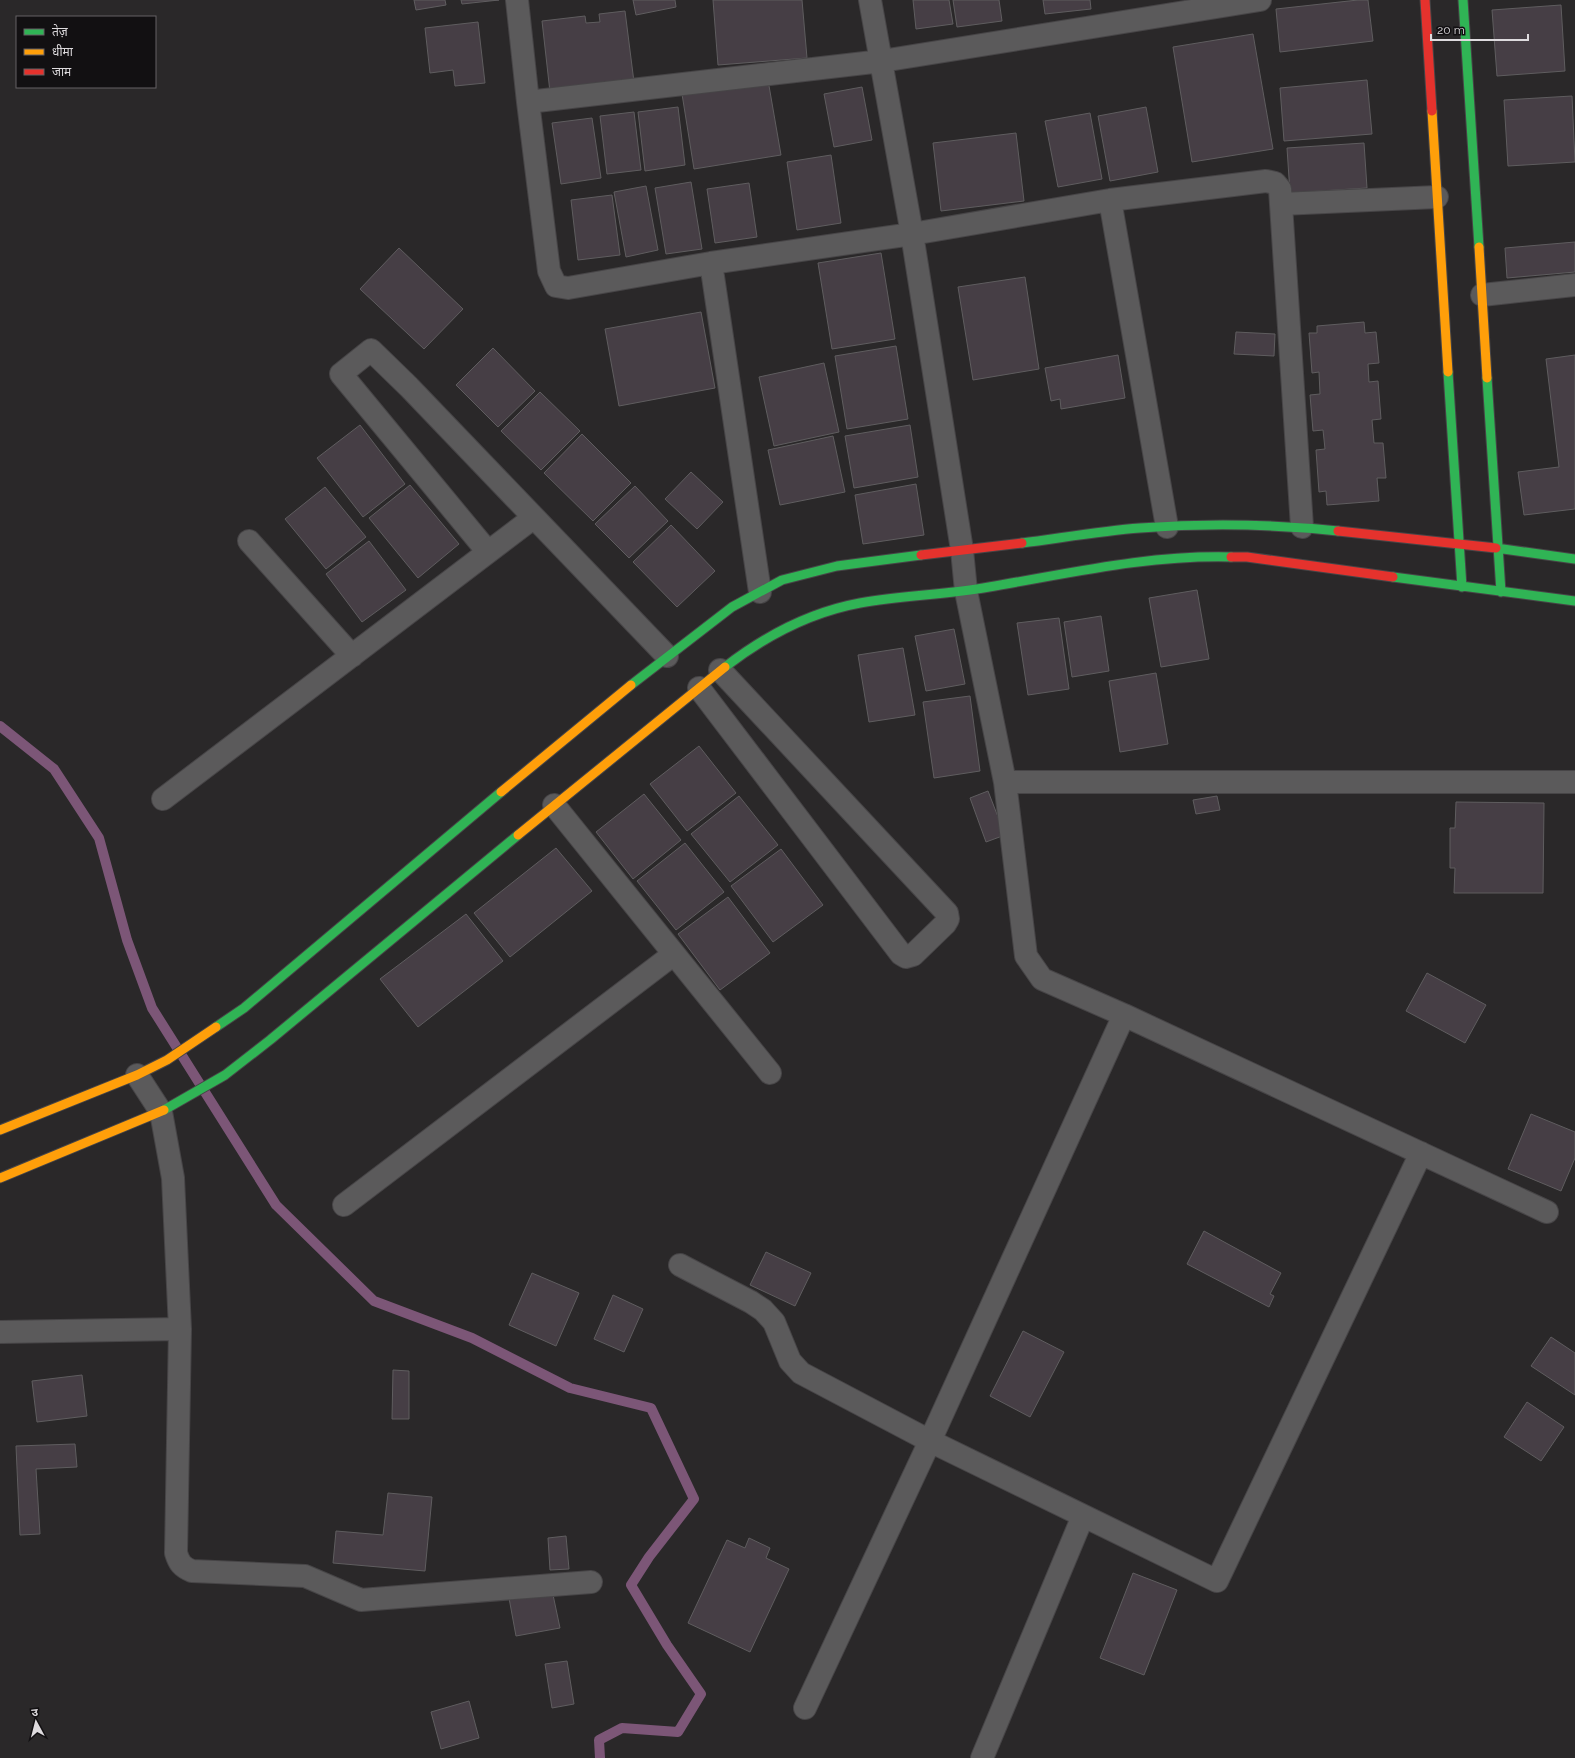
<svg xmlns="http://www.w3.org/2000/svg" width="1575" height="1758" font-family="Raleway,'Noto Sans Devanagari',sans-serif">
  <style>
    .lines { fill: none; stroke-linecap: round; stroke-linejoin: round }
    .stream { stroke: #7c5677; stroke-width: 10 }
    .building { fill: #463e45; stroke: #5f5d5f }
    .street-casing { stroke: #474547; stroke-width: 24 }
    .fast-casing { stroke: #474547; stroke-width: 11 }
    .slow-casing { stroke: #474547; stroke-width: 11 }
    .jam-casing { stroke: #474547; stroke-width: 11 }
    .street { stroke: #5b5a5b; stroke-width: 22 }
    .fast { stroke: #30b455; stroke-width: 9 }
    .slow { stroke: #ff9f0a; stroke-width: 9 }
    .jam { stroke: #e5322d; stroke-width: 9 }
  </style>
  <rect width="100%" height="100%" fill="#2a2829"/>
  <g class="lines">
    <path class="stream" d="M0 726 54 769 99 838 127 940 152 1008 276 1205 374 1301 472 1338 570 1388 651 1408 694 1499 649 1557 631 1585 667 1645 701 1694 678 1732 622 1728 599 1740 600 1758"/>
  </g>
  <path class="building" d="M414 0H445L446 5 416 10Z
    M461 0H499L462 4Z
    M633 0H675L676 7 636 15Z
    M713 0H802L807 58 718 65Z
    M913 0H949L953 24 916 29Z
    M953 0H999L1002 21 957 27Z
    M1043 0H1090L1091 9 1045 14Z
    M1358 0H1368L1373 41 1280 52 1276 9Z
    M1561 5 1565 71 1497 76 1492 10Z
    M625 11 634 82 550 92 542 21 585 16 586 23 600 22 599 14Z
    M478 22 485 83 455 86 453 70 430 73 425 28Z
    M1253 34 1273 149 1192 162 1173 47Z
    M768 80 781 155 694 169 682 94Z
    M1367 80 1372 134 1284 141 1280 88Z
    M862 87 872 140 834 147 824 94Z
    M1572 96 1575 162 1508 166 1504 100Z
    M678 107 685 165 645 171 638 112Z
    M1146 107 1158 172 1110 181 1098 116Z
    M634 112 641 170 607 174 600 116Z
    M1090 113 1102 179 1058 187 1045 121Z
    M592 118 601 178 561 184 552 123Z
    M1016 133 1024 201 941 211 933 143Z
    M1364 143 1367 188 1290 193 1287 148Z
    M831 155 841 223 797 230 787 162Z
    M691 182 702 249 666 254 655 188Z
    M749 183 757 237 715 243 707 189Z
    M646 186 658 250 626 257 614 192Z
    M612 195 620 255 578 260 571 200Z
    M1575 242V272L1507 278 1505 248Z
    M399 248 463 309 424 349 360 289Z
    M881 253 895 339 832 349 818 263Z
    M1025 277 1039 369 973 380 958 287Z
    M701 312 715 388 619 406 605 329Z
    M1364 322 1365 333 1376 332 1379 363 1368 364 1369 382 1378 381 1381 419 1372 420 1374 443H1383L1386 478H1377L1379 501 1327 505 1326 491 1319 492 1316 450 1325 449 1323 430 1313 431 1310 395 1320 394 1319 372 1312 373 1309 333H1317V326Z
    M1236 332 1275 334 1274 356 1234 354Z
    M896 346 908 419 847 429 835 356Z
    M493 348 535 391 498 427 456 385Z
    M1118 355 1125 398 1061 409 1060 399 1051 401 1045 368Z
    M1575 355V509L1524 515 1518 472 1559 467 1546 359Z
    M824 363 839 432 774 446 759 377Z
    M540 392 580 431 541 470 501 431Z
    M360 425 405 484 363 517 317 458Z
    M910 425 918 477 854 488 845 436Z
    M582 434 631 483 593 521 544 473Z
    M833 436 845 492 780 505 768 450Z
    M691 472 723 502 697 529 665 499Z
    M916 484 924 535 863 544 855 495Z
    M410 485 459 544 418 578 369 518Z
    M635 486 668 521 629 558 595 524Z
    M325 487 366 537 326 569 285 519Z
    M671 525 715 571 677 607 633 562Z
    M369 541 406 590 362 622 326 574Z
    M1197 590 1209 659 1161 667 1149 598Z
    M1101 616 1109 671 1072 677 1064 622Z
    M1059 618 1069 689 1028 695 1017 623Z
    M954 629 965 684 926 691 915 636Z
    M903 648 915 715 869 722 858 655Z
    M1156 673 1168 744 1120 752 1109 681Z
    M970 696 980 771 934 778 923 702Z
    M699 746 736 793 687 831 650 784Z
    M988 791 1005 835 986 842 970 798Z
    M644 794 681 840 633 879 596 832Z
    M739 796 778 845 730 882 691 834Z
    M1217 796 1220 810 1196 814 1193 800Z
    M1456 802 1544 803 1543 893H1454L1455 868H1450V828H1455Z
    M685 843 724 892 676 930 637 881Z
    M556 848 592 891 510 957 474 913Z
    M781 849 823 905 773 942 731 886Z
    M728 897 770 953 720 990 678 934Z
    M466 914 503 961 418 1027 380 979Z
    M1427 973 1486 1005 1465 1043 1406 1011Z
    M1531 1114 1575 1132V1158L1561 1191 1508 1169Z
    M1204 1231 1281 1273 1270 1294 1274 1296 1269 1307 1187 1264Z
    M766 1252 811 1273 795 1306 750 1285Z
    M532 1273 579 1293 556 1346 509 1325Z
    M613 1295 643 1309 624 1352 594 1339Z
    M1023 1331 1064 1352 1030 1417 990 1396Z
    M1551 1337 1575 1353V1395L1531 1366Z
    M393 1370 409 1371V1419H392Z
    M82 1375 87 1416 37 1422 32 1381Z
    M1527 1402 1564 1427 1541 1461 1504 1437Z
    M75 1444 77 1467 36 1469 40 1534 20 1535 16 1446Z
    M388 1493 432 1497 425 1571 333 1563 336 1531 383 1535Z
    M566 1536 569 1569 550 1570 548 1538Z
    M749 1538 770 1548 766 1558 789 1569 750 1652 688 1623 727 1540 745 1548Z
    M1133 1573 1177 1590 1144 1675 1100 1658Z
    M552 1590 560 1628 516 1636 509 1598Z
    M567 1661 574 1704 552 1708 545 1664Z
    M469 1701 479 1738 441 1749 431 1712Z"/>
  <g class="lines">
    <defs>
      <path id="street" d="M517 0 528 102 549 271 556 286 568 288 711 263 912 234 1110 200 1266 181 1275 183 1280 189 1302 527
        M870 0 912 234 962 550 966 591 1005 782 1026 956 1042 979 1124 1015 1547 1212
        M528 102 882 61 1260 0
        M1110 200 1167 527
        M1281 204 1437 197
        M711 263 760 592
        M1482 295 1575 285
        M249 541 352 656
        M488 552 341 374 371 350 409 387 667 656
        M699 688 901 954 906 957 913 955 945 924 948 919 947 913 720 670
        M1005 782H1575
        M163 799 533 518
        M554 805 770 1073
        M137 1075 161 1112 173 1178 180 1329
        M344 1205 674 954
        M680 1265 751 1302 763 1310 774 1322 790 1361 801 1373 930 1441 1217 1581 1421 1153
        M0 1332 180 1329 176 1553C179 1563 182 1567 192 1571L305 1576 361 1600 591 1582
        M805 1708 930 1441 1124 1015
        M982 1758 1083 1516"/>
      <path id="fast" d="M1463 0 1479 247
        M1448 372 1462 587
        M1487 378 1501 592
        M1022 543C1061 538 1101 531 1140 528 1206 523 1272 524 1338 531
        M1496 548 1575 559
        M1393 577 1575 601
        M725 667C765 636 811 612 860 603 903 595 946 595 989 587 1072 573 1146 555 1231 557
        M631 685 732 607 782 580 837 566 921 555
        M216 1027 244 1008 501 792
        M164 1110 225 1075 270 1040 518 835"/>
      <path id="slow" d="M1432 111 1448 372
        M1479 247 1487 378
        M501 792 631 685
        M518 835 725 667
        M0 1130 137 1075 167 1060 216 1027
        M0 1178 164 1110"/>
      <path id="jam" d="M1425 0 1432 111
        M1338 531 1496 548
        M921 555 1022 543
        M1231 557H1247L1393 577"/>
    </defs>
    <use href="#street" class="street-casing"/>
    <use href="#fast" class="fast-casing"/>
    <use href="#slow" class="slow-casing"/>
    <use href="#jam" class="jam-casing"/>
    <use href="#street" class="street"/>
    <use href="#fast" class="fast"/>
    <use href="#slow" class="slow"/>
    <use href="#jam" class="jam"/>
  </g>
  <rect x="16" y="16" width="140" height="72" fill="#121012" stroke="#646164"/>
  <rect x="24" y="29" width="20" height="6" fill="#30b455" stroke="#646164"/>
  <text x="52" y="36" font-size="12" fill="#dedbde">तेज़</text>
  <rect x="24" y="49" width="20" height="6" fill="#ff9f0a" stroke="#646164"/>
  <text x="52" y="56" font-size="12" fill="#dedbde">धीमा</text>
  <rect x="24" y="69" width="20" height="6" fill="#e5322d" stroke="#646164"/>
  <text x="52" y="76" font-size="12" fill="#dedbde">जाम</text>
  <g transform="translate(36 1722) rotate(353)" stroke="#121012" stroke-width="3" paint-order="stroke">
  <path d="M0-3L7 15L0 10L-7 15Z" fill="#dedbde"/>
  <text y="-6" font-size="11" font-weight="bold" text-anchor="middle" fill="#dedbde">उ</text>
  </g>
  <path d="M1431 34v6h97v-6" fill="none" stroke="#dedbde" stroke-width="2"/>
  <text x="1437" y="34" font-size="12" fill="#dedbde" stroke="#121012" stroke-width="3" paint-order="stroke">20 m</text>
</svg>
